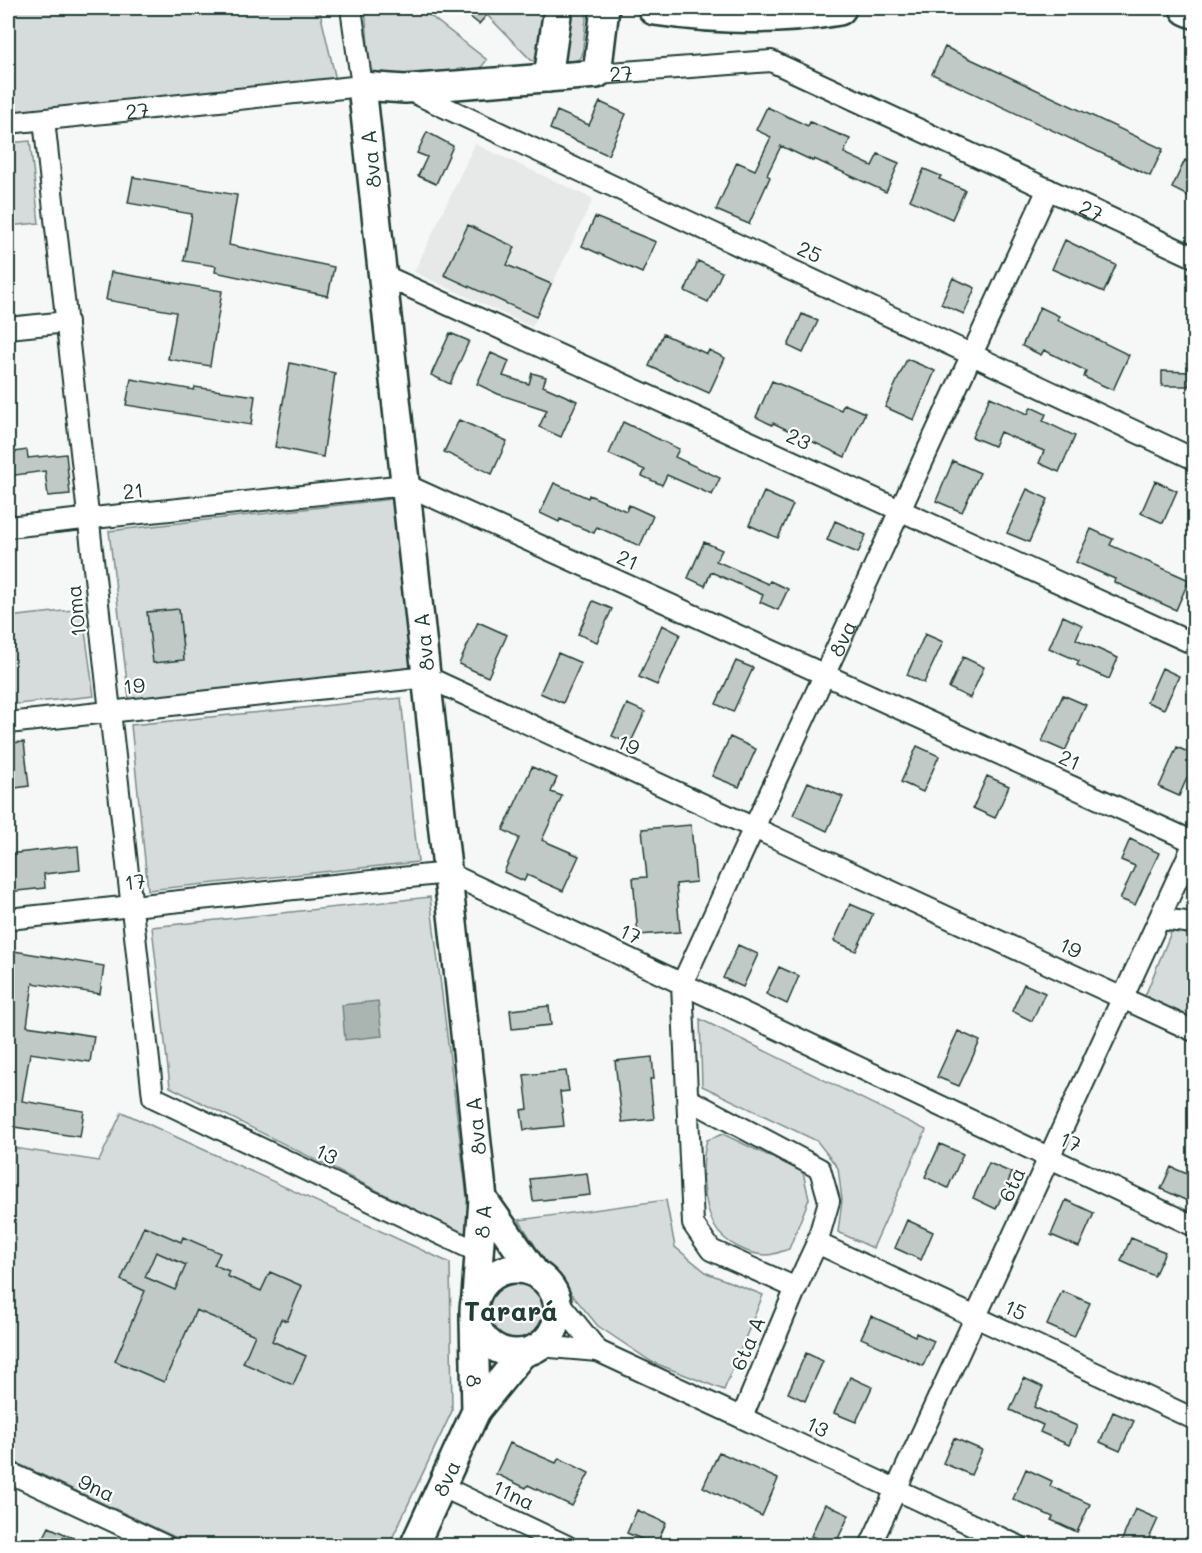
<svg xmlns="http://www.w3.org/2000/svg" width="1202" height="1553" font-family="Mali,sans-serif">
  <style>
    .built { fill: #e6e9e8 }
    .green { fill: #d6dcdb; stroke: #7a8c88; stroke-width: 1.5 }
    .water { fill: #aab5b1; stroke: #72857f; stroke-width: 1.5 }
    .building { fill: #c0c9c6; stroke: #1f3d34; stroke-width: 1.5; fill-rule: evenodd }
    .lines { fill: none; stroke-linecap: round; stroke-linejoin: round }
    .street-casing { stroke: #1f3d34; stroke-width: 24 }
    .secondary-casing { stroke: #1f3d34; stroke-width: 32 }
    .highway-casing { stroke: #1f3d34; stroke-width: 38 }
    .street { stroke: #fff; stroke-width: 20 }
    .secondary { stroke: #fff; stroke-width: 27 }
    .highway { stroke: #fff; stroke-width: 33 }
    .labels { text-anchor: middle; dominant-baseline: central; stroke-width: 4.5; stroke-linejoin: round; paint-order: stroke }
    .street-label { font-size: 21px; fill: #1f3d34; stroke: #fff }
    .district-label { font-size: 27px; font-weight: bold; fill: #1f3d34; stroke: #fff }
  </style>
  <rect width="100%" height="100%" fill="#f6f7f7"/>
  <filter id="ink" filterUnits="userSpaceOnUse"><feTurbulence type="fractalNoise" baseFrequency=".0167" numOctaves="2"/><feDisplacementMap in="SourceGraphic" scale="12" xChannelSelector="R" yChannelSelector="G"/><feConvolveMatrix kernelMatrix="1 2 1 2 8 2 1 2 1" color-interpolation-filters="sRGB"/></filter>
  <g filter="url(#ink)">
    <path class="built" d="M475 144 593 199 532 327 414 272Z"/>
    <path class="green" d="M8 8H319L336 80 8 114Z
      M365 8H420L487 60 479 70 371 80Z
      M493 8H551L537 62 531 60 487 15Z
      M567 8 587 9 582 56C577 63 570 61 562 60Z
      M30 141 39 223 8 226V143Z
      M392 499 411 668 129 699 109 531Z
      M82 609 94 696 8 705V617Z
      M401 698 418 862 148 890 131 725Z
      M430 897 472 1238 170 1087 152 927Z
      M1172 930 1194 936V1021L1145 996Z
      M700 1019 926 1130 873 1248 838 1232 842 1200 838 1168 817 1141 702 1086Z
      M122 1112 450 1263 452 1411 389 1545H192L8 1459V1147L99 1161Z
      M723 1134 803 1172 809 1199 789 1249C782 1251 774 1255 767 1255 749 1255 724 1243 715 1227 703 1205 700 1164 707 1140Z
      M666 1200 675 1247 707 1273 763 1295 724 1390 652 1362 598 1326 545 1262 519 1220Z
      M484 1312a31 31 0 1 1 62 0a31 31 0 1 1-62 0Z"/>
    <path class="water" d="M378 1001 382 1036 345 1040 342 1005Z"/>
    <path class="building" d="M459 8H493L479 24Z
      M945 47 1163 149 1150 176 932 74Z
      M600 102 626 114 608 155 550 129 557 111 589 125Z
      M767 107 808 126 810 122 850 139 844 153 872 166 878 154 899 163 886 192 814 159 813 161 781 146 767 175 770 177 749 224 716 210 737 162 755 170 771 137 756 130Z
      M427 132 453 146 436 184 418 176 427 157 417 153Z
      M1185 160 1194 164V199L1172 188Z
      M924 169 941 176 939 179 965 190 952 219 910 200Z
      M133 177 237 195 229 245 334 267 328 296 215 272 216 266 184 261 192 214 128 203Z
      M595 217 656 242 642 273 582 246Z
      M468 225 515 247 507 265 551 284 536 317 444 275Z
      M1065 240 1116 265 1104 292 1052 269Z
      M698 261 722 272 708 302 685 291Z
      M111 272 222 291 210 366 168 359 176 312 106 300Z
      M953 278 975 288 964 314 941 304Z
      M1040 307 1059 316 1057 320 1129 355 1113 390 1084 377 1086 371 1044 350 1041 355 1022 346Z
      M802 314 818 321 803 353 788 346Z
      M450 333 469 341 450 384 431 375Z
      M663 334 707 354 709 350 725 358 709 393 649 366Z
      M491 353 509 361 503 376 529 384 532 373 546 377 543 386 577 401 561 437 539 427 547 410 498 394 477 384Z
      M907 359 935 371 914 420 885 407Z
      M290 363 335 373 323 457 275 447Z
      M1162 371 1189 372V386H1162Z
      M131 379 194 390 195 387 255 396 251 425 126 405Z
      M772 381 841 410 844 404 865 413 845 457 773 423 772 425 756 417Z
      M990 397 1028 414 1031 407 1046 414 1043 421 1075 436 1059 472 1039 463 1044 451 1000 432 994 446 972 437Z
      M459 420 507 441 492 474 444 452Z
      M623 422 679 449 675 457 720 478 712 495 667 475 662 485 642 476 645 470 609 454Z
      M27 450 28 458 66 454 70 494 48 496 45 471 8 476V453Z
      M953 461 980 473 962 512 936 501Z
      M1155 481 1177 491 1163 523 1141 513Z
      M554 483 588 498 589 495 626 511 629 505 653 516 640 546 597 527 594 533 560 519 559 522 540 513Z
      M1027 489 1048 499 1029 542 1007 533Z
      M764 492 793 505 778 538 749 525Z
      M835 521 866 535 858 553 827 540Z
      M1091 529 1113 539 1110 545 1189 580 1176 610 1114 582 1115 579 1076 562Z
      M704 542 722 550 716 561 768 584 770 581 788 589 778 610 760 602 763 595 711 572 705 586 688 578Z
      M593 601 612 609 597 642 578 634Z
      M179 609 184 660 153 663 147 612Z
      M1063 616 1082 625 1076 639 1118 658 1109 679 1077 665 1079 661 1049 648Z
      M478 622 507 635 488 677 459 664Z
      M662 625 680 634 657 685 639 677Z
      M925 634 943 642 924 683 907 675Z
      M558 653 581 663 563 703 540 693Z
      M963 657 984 667 970 698 949 688Z
      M736 661 753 668 733 712 716 704Z
      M1162 668 1179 676 1164 709 1147 702Z
      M1063 695 1086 705 1065 751 1042 741Z
      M627 704 645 712 630 744 612 736Z
      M730 737 756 749 739 787 712 776Z
      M24 742 29 786 9 789 8 743Z
      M917 746 939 756 923 792 901 782Z
      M1177 747 1194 755V762L1179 796 1159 787Z
      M532 767 557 778 551 792 562 796 542 840 579 856 563 891 527 875 524 881 504 872 519 838 503 830Z
      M987 776 1009 786 995 818 973 808Z
      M808 782 843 797 827 831 793 815Z
      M691 825 696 882 676 884 680 932 638 935 633 878 647 877 642 829Z
      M1130 839 1159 853 1135 905 1120 899 1135 866 1121 860Z
      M78 846 80 870 44 874 45 888 8 892V854Z
      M850 904 873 914 856 951 834 941Z
      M738 945 758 954 743 987 723 978Z
      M8 950 104 966 100 994 33 983 27 1026 94 1036 90 1062 30 1053 22 1101 84 1111 80 1137 8 1126Z
      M779 967 799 976 787 1004 766 994Z
      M1024 984 1045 993 1032 1021 1012 1011Z
      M549 1006 551 1025 512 1029 510 1010Z
      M958 1031 980 1041 959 1086 937 1077Z
      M652 1057 654 1079H650L654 1119 622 1122 615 1061Z
      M566 1071 569 1091 560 1092 564 1126 524 1130 521 1110 528 1109 524 1075Z
      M940 1144 963 1154 948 1188 925 1177Z
      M989 1163 1012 1173 996 1209 973 1198Z
      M1171 1167 1194 1177V1204L1161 1189Z
      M587 1173 590 1195 533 1201 530 1179Z
      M1066 1200 1094 1213 1079 1247 1051 1235Z
      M907 1220 933 1232 921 1260 895 1248Z
      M144 1226 181 1242 183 1237 220 1253 214 1265 229 1271 227 1276 261 1291 270 1272 302 1286 287 1321 281 1319 272 1341 306 1356 293 1385 243 1363 255 1335 196 1310 164 1382 115 1361 145 1291 121 1280ZM156 1252 186 1265 175 1290 145 1277Z
      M1131 1238 1165 1252 1154 1276 1121 1261Z
      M1062 1291 1090 1303 1074 1337 1047 1325Z
      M871 1316 915 1336 916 1333 934 1341 923 1366 861 1338Z
      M806 1353 823 1361 805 1401 788 1393Z
      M850 1377 872 1387 856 1422 834 1413Z
      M1024 1378 1043 1387 1034 1407 1077 1426 1069 1445 1040 1432 1043 1425 1010 1410Z
      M1113 1412 1134 1421 1120 1451 1100 1442Z
      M954 1438 982 1450 971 1475 943 1463Z
      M510 1443 556 1463 559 1458 589 1473 572 1506 528 1485 526 1488 496 1474Z
      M719 1452 778 1479 762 1516 703 1487Z
      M1026 1469 1052 1481 1050 1486 1090 1504 1077 1532 1051 1520 1053 1517 1013 1499Z
      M825 1504 849 1515 835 1545 811 1536Z
      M1135 1509 1158 1519 1146 1545H1128L1121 1542Z
      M637 1510 666 1523 656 1545 627 1533Z
      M49 1527 89 1545H40Z"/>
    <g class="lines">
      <defs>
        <g id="street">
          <path id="s1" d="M597 74 771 61 1194 257"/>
          <path d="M406 89 1194 459"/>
          <path d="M44 120 153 1097 480 1253"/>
          <path id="s2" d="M8 123 362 86 351 8"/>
          <path d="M383 275 1194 644"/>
          <path d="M8 328 67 322"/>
          <path d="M8 527 406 485 1194 842"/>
          <path d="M8 723 427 677 1194 1031"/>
          <path d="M8 919 448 873 1194 1226"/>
          <path d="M1160 919 1194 923"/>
          <path id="s3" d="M688 1099 820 1169 829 1201 817 1243 796 1288 711 1250 693 1224 682 984 1048 189"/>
          <path d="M817 1243 1194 1419"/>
          <path d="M539 1346 598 1351 557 1300"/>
          <path d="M598 1351 1018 1546"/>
          <path d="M742 1417 796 1288"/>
          <path d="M8 1472 166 1546"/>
          <path d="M441 1486 567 1546"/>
          <path d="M870 1546 1194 843"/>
        </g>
        <g id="secondary">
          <path d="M548 78 558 8"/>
          <path d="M483 1199 362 86 405 89 597 74 605 8"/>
          <circle cx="516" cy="1311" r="42"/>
          <path id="s4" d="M476 1297 483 1199 535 1273"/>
          <path id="s5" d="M474 1318 476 1411 523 1353"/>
          <path id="s6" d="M414 1546 476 1411"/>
        </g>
        <path id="highway" d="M655 8C715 17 779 19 839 8
          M1187 8 1194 11"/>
      </defs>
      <use href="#street" class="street-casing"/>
      <use href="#secondary" class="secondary-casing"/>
      <use href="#highway" class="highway-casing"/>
      <use href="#street" class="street"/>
      <use href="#secondary" class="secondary"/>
      <use href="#highway" class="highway"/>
    </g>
  </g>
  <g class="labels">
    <g class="street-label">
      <text stroke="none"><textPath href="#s1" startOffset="24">27</textPath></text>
      <text stroke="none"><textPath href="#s2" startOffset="130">27</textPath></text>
      <text transform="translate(370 159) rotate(-96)">8va A</text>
      <text stroke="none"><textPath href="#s1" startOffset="528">27</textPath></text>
      <text transform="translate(810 251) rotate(25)">25</text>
      <text transform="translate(799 438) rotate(25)">23</text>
      <text transform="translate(133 490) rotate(-6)">21</text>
      <text transform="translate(628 559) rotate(24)">21</text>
      <text transform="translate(75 611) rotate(-96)">10ma</text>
      <text stroke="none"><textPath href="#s3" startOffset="1022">8va</textPath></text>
      <text transform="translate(423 642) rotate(-96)">8va A</text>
      <text transform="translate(134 685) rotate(-6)">19</text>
      <text transform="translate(629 744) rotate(25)">19</text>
      <text transform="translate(1070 759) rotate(24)">21</text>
      <text transform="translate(135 881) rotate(-6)">17</text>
      <text transform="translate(631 933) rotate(25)">17</text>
      <text transform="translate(1071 947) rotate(25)">19</text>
      <text transform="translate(475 1126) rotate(-96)">8va A</text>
      <text transform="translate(1071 1141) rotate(25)">17</text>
      <text transform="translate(327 1153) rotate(26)">13</text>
      <text transform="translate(1011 1184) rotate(-65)">6ta</text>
      <text stroke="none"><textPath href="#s4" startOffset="76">8 A</textPath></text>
      <text transform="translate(1016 1309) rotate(25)">15</text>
      <text transform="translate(747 1343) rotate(-67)">6ta A</text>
      <text stroke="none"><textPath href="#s5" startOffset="63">8</textPath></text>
      <text transform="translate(818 1426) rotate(25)">13</text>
      <text stroke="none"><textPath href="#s6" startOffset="75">8va</textPath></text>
      <text transform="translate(97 1487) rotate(25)">9na</text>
      <text transform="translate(514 1494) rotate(25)">11na</text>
    </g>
    <g class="district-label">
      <text x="511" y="1310">Tarará</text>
    </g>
  </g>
  <rect width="1202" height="1553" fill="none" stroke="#fff" stroke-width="30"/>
  <rect x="15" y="15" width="1172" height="1523" fill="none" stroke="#1f3d34" stroke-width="2" filter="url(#ink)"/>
</svg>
